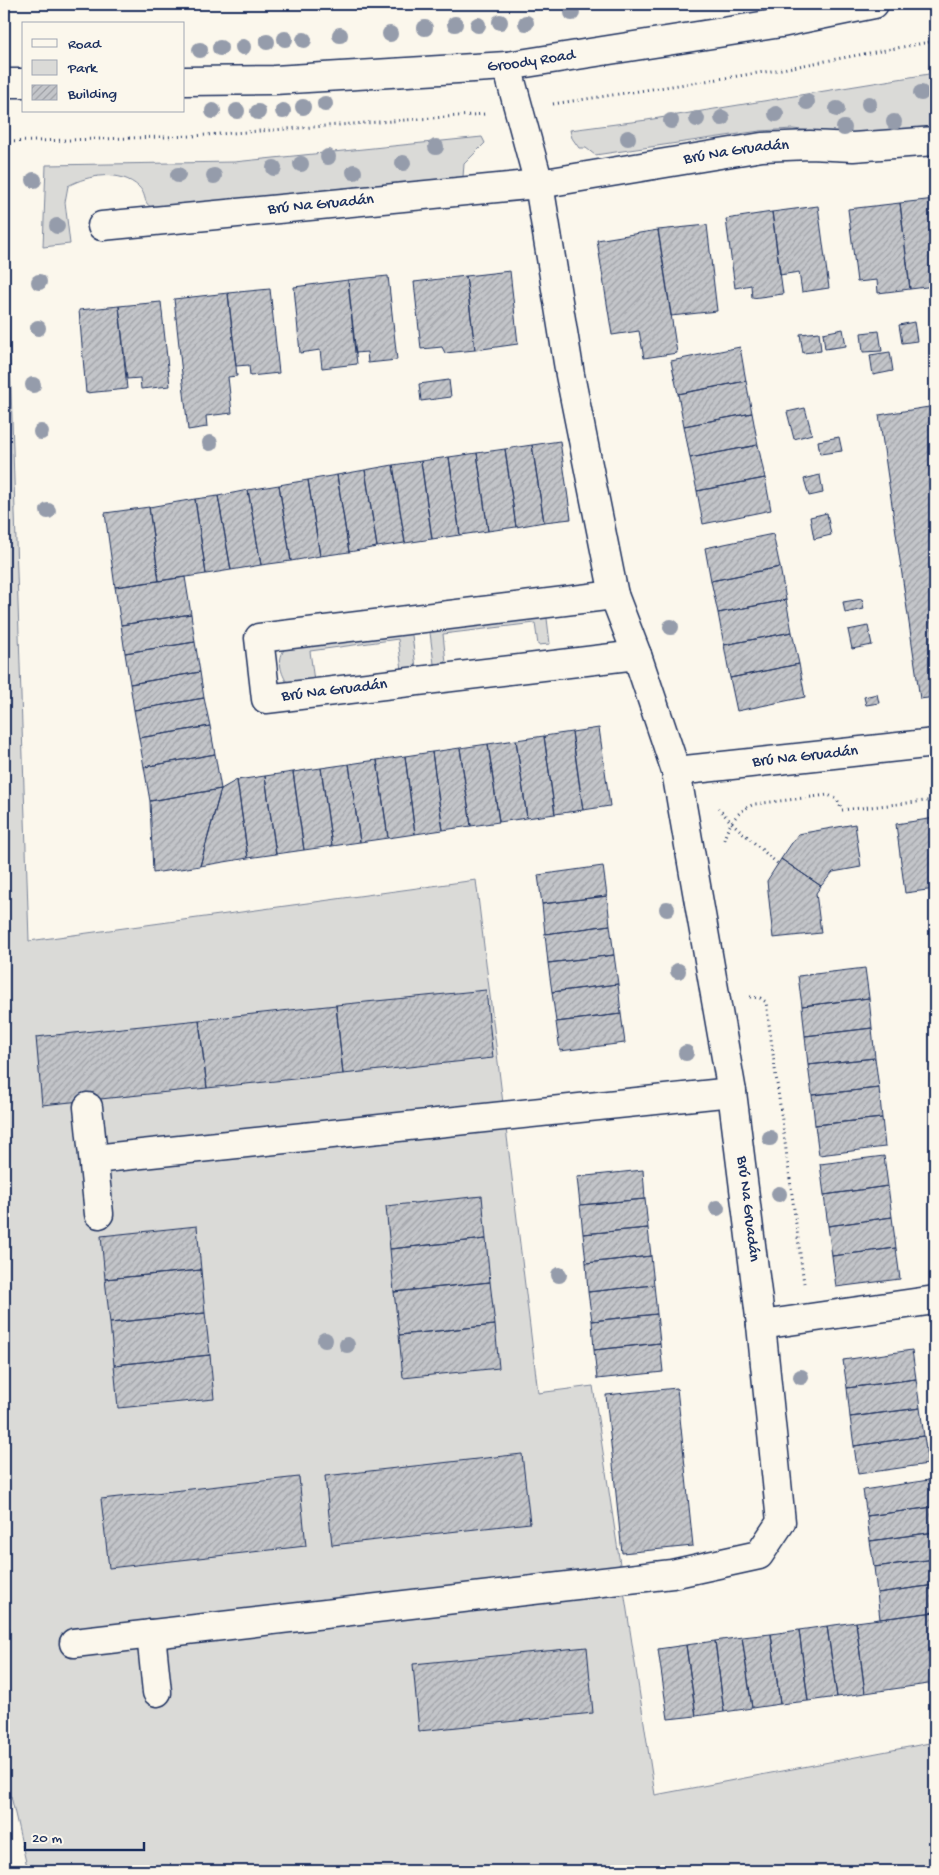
<svg xmlns="http://www.w3.org/2000/svg" width="939" height="1875" font-family="'Gochi Hand',sans-serif">
  <style>
    .green { fill: #dadad7; stroke: #7a849a }
    .building { fill: url(#building-hatch); stroke: #1b2f5e }
    .lines { fill: none; stroke-linecap: round; stroke-linejoin: round }
    .street-casing { stroke: #1b2f5e; stroke-width: 31 }
    .secondary-casing { stroke: #1b2f5e; stroke-width: 31 }
    .path { stroke: #1b2f5e; stroke-width: 3; stroke-dasharray: 1 4; stroke-linecap: butt }
    .street { stroke: #fbf7ec; stroke-width: 28 }
    .secondary { stroke: #fbf7ec; stroke-width: 28 }
    .tree { fill: #959cab }
    .labels { text-anchor: middle; dominant-baseline: central; stroke-width: 4.5; stroke-linejoin: round; paint-order: stroke }
    .street-label { font-size: 16px; fill: #1b2f5e; stroke: #fbf7ec }
  </style>
  <defs>
    <pattern id="building-hatch" width="6" height="6" patternUnits="userSpaceOnUse" patternTransform="scale(1.25)"><rect width="6" height="6" fill="#c3c5c9"/><path d="M-1 1l2-2M0 6l6-6M5 7l2-2" fill="none" stroke="#9ea0a6"/></pattern>
  </defs>
  <rect width="100%" height="100%" fill="#fbf7ec"/>
  <filter id="ink" filterUnits="userSpaceOnUse"><feTurbulence type="fractalNoise" baseFrequency=".02" numOctaves="2"/><feDisplacementMap in="SourceGraphic" scale="10" xChannelSelector="R" yChannelSelector="G"/><feConvolveMatrix kernelMatrix="1 2 1 2 8 2 1 2 1" color-interpolation-filters="sRGB"/></filter>
  <g filter="url(#ink)">
    <path class="green" d="M935 73V127L838 134 793 129 760 131 595 155 586 148H579L572 138 570 130 647 120Z
      M482 137 485 143 464 164 463 177 161 210C140 207 149 197 139 187 120 169 88 175 68 186L65 202 70 244 43 247 46 165 234 162Z
      M4 173 29 941 476 880 538 1393 593 1386 655 1795 935 1742V1871H28L11 1796 4 1798Z
      M546 610 550 644 538 645 535 623 443 634 446 663 434 664 429 625Z
      M411 627 416 668 402 670 398 639 310 651 314 681 296 683 286 681C278 667 278 655 289 643Z"/>
    <path class="building" d="M935 199V286L910 289 900 203Z
      M900 203 910 289 878 293 877 280 857 282 848 209Z
      M818 206 829 288 802 292 799 272 780 275 772 212Z
      M772 212 783 294 752 298 751 285 735 288 726 219Z
      M707 225 717 311 671 316 658 230Z
      M658 230 677 353 644 358 639 331 612 335 597 240Z
      M510 271 518 344 475 350 466 276Z
      M388 276 397 360 368 363 367 352 355 353 348 280Z
      M466 276 475 350 445 353 442 347 421 349 414 282Z
      M348 280 357 364 322 368 320 350 300 353 294 287Z
      M270 289 279 373 250 376 249 365 236 366 228 293Z
      M228 293 237 376 228 377 232 413 206 416 207 427 188 430 174 299Z
      M161 302 170 386 141 389 140 378 127 379 119 306Z
      M119 306 127 389 86 393 79 310Z
      M914 322 917 341 902 343 899 325Z
      M843 329 846 346 825 349 823 333Z
      M879 331 882 351 863 352 861 333Z
      M819 332 821 351 803 353 800 334Z
      M740 347 746 381 678 394 671 361Z
      M890 352 893 371 873 375 870 355Z
      M449 380 451 397 421 401 419 384Z
      M746 381 752 413 684 426 678 394Z
      M935 406V697L920 699 879 415Z
      M805 408 812 434 794 439 787 412Z
      M752 413 758 445 690 458 684 426Z
      M839 437 842 451 820 454 818 441Z
      M560 441 571 519 544 522 532 445Z
      M532 445 544 522 516 527 505 449Z
      M758 445 765 478 697 491 690 458Z
      M505 449 516 527 488 531 477 453Z
      M477 453 488 531 460 535 449 457Z
      M449 457 460 535 432 539 421 461Z
      M421 461 432 539 405 543 393 465Z
      M393 465 405 543 377 547 365 470Z
      M365 470 377 547 349 552 337 475Z
      M337 475 349 552 320 556 308 480Z
      M820 475 823 493 809 496 804 479Z
      M765 478 771 510 703 524 697 491Z
      M308 480 320 556 291 561 279 485Z
      M279 485 291 561 261 565 248 490Z
      M248 490 261 565 231 570 218 496Z
      M218 496 231 570 206 574 195 499Z
      M195 499 206 574 159 581 149 507Z
      M149 507 159 581 115 587 105 513Z
      M827 513 831 535 814 539 810 517Z
      M773 534 780 567 711 581 705 548Z
      M780 567 786 600 718 613 711 581Z
      M185 577 191 614 121 625 115 587Z
      M862 599 864 609 845 613 843 602Z
      M786 600 792 632 724 645 718 613Z
      M191 614 195 642 125 653 121 625Z
      M868 626 872 645 852 649 848 630Z
      M792 632 799 664 730 678 724 645Z
      M195 642 200 672 130 684 125 653Z
      M799 664 805 697 737 711 730 678Z
      M200 672 204 698 134 710 130 684Z
      M877 694 879 703 866 705 864 697Z
      M204 698 210 726 139 738 134 710Z
      M210 726 215 754 144 767 139 738Z
      M599 728 610 806 583 810 572 732Z
      M572 732 583 810 555 814 544 736Z
      M544 736 555 814 527 818 516 740Z
      M516 740 527 818 499 822 488 744Z
      M488 744 499 822 471 826 460 748Z
      M460 748 471 826 443 830 432 752Z
      M432 752 443 830 415 834 405 756Z
      M215 754 221 789 150 801 144 767Z
      M405 756 415 834 388 838 377 760Z
      M377 760 388 838 360 842 349 764Z
      M349 764 360 842 332 846 321 768Z
      M321 768 332 846 304 850 293 772Z
      M293 772 304 850 276 854 265 776Z
      M265 776 276 854 248 858 237 780Z
      M237 780 248 858 200 866 221 789Z
      M221 789 200 866 153 873 150 801Z
      M935 818V889L905 893 896 824Z
      M855 824 861 867 833 872 821 886 781 859 798 834Z
      M781 859 821 886 816 893 821 933 773 938 767 881Z
      M603 866 607 896 542 904 538 875Z
      M607 896 610 925 545 934 542 904Z
      M610 925 614 955 548 963 545 934Z
      M614 955 618 984 552 992 548 963Z
      M865 968 869 998 802 1006 798 976Z
      M618 984 621 1014 556 1022 552 992Z
      M486 990 493 1058 343 1074 336 1005Z
      M869 998 872 1028 805 1036 802 1006Z
      M336 1005 343 1074 207 1088 199 1020Z
      M621 1014 625 1043 560 1051 556 1022Z
      M199 1020 207 1088 42 1105 36 1037Z
      M872 1028 875 1058 808 1065 805 1036Z
      M875 1058 879 1088 812 1095 808 1065Z
      M879 1088 882 1118 815 1125 812 1095Z
      M882 1118 885 1147 819 1155 815 1125Z
      M884 1156 888 1186 824 1195 820 1164Z
      M643 1170 645 1199 580 1205 577 1177Z
      M888 1186 892 1217 828 1226 824 1195Z
      M482 1196 486 1239 390 1249 386 1206Z
      M645 1199 648 1228 583 1234 580 1205Z
      M892 1217 896 1248 832 1256 828 1226Z
      M197 1226 201 1270 105 1279 101 1236Z
      M648 1228 651 1256 586 1263 583 1234Z
      M486 1239 490 1282 394 1292 390 1249Z
      M896 1248 900 1279 836 1287 832 1256Z
      M651 1256 654 1285 588 1292 586 1263Z
      M201 1270 205 1313 110 1323 105 1279Z
      M490 1282 495 1325 399 1335 394 1292Z
      M654 1285 657 1314 592 1321 588 1292Z
      M205 1313 210 1355 114 1365 110 1323Z
      M657 1314 660 1343 594 1350 592 1321Z
      M495 1325 499 1368 403 1378 399 1335Z
      M660 1343 663 1372 597 1379 594 1350Z
      M912 1350 916 1379 847 1388 843 1360Z
      M210 1355 214 1399 118 1408 114 1365Z
      M916 1379 920 1408 850 1417 847 1388Z
      M677 1388 693 1546 622 1553 606 1395Z
      M920 1408 924 1436 854 1446 850 1417Z
      M924 1436 928 1464 858 1474 854 1446Z
      M522 1454 530 1523 332 1545 325 1476Z
      M299 1477 306 1546 109 1568 101 1499Z
      M929 1480 933 1507 867 1516 863 1490Z
      M933 1507 935 1532 870 1541 867 1516Z
      M935 1532V1559L874 1567 870 1541Z
      M935 1559V1585L877 1593 874 1567Z
      M935 1585V1612L880 1619 877 1593Z
      M935 1612V1683L865 1693 856 1622Z
      M856 1622 865 1693 837 1697 827 1626Z
      M827 1626 837 1697 808 1701 799 1630Z
      M799 1630 808 1701 780 1704 771 1634Z
      M771 1634 780 1704 752 1708 742 1637Z
      M742 1637 752 1708 724 1712 715 1641Z
      M715 1641 724 1712 696 1716 686 1645Z
      M686 1645 696 1716 668 1719 658 1649Z
      M587 1647 593 1713 419 1731 413 1664Z"/>
    <g class="lines">
      <defs>
        <g id="street">
          <path id="s1" d="M102 226 539 184 762 147 810 145 853 147 935 141"/>
          <path id="s2" d="M614 595 259 638 266 699 637 655"/>
          <path id="s3" d="M676 771 935 743"/>
          <path d="M88 1107 99 1214"/>
          <path d="M94 1159 732 1092"/>
          <path d="M761 1325 935 1300"/>
          <path d="M151 1634 157 1692"/>
          <path d="M74 1643 672 1574 759 1555 781 1522 761 1325 732 1092 676 771 637 655 614 595 570 375 539 184 507 66"/>
        </g>
        <g id="secondary">
          <path id="s4" d="M184 81 274 80 507 66 781 23 874 4"/>
          <path d="M4 83H24"/>
        </g>
      </defs>
      <use href="#street" class="street-casing"/>
      <use href="#secondary" class="secondary-casing"/>
      <path class="path" d="M553 104 771 71 935 41
        M4 142 193 136 485 114
        M718 808 732 823 778 864
        M724 840C728 824 739 809 755 804L828 795 837 799 842 810 935 800
        M750 997 760 998 766 1002 804 1283
        M4 1629 13 1628"/>
      <use href="#street" class="street"/>
      <use href="#secondary" class="secondary"/>
    </g>
    <g class="tree">
      <circle cx="572" cy="13" r="8"/>
      <circle cx="500" cy="22" r="8"/>
      <circle cx="526" cy="23" r="8"/>
      <circle cx="455" cy="24" r="8"/>
      <circle cx="478" cy="25" r="8"/>
      <circle cx="425" cy="28" r="8"/>
      <circle cx="390" cy="34" r="8"/>
      <circle cx="340" cy="35" r="8"/>
      <circle cx="285" cy="39" r="8"/>
      <circle cx="304" cy="40" r="8"/>
      <circle cx="267" cy="42" r="8"/>
      <circle cx="243" cy="47" r="8"/>
      <circle cx="220" cy="48" r="8"/>
      <circle cx="200" cy="50" r="8"/>
      <circle cx="921" cy="93" r="8"/>
      <circle cx="807" cy="102" r="8"/>
      <circle cx="325" cy="104" r="8"/>
      <circle cx="869" cy="104" r="8"/>
      <circle cx="303" cy="107" r="8"/>
      <circle cx="837" cy="109" r="8"/>
      <circle cx="213" cy="111" r="8"/>
      <circle cx="237" cy="111" r="8"/>
      <circle cx="283" cy="111" r="8"/>
      <circle cx="258" cy="112" r="8"/>
      <circle cx="776" cy="114" r="8"/>
      <circle cx="722" cy="118" r="8"/>
      <circle cx="697" cy="119" r="8"/>
      <circle cx="671" cy="121" r="8"/>
      <circle cx="894" cy="122" r="8"/>
      <circle cx="844" cy="128" r="8"/>
      <circle cx="628" cy="138" r="8"/>
      <circle cx="436" cy="147" r="8"/>
      <circle cx="328" cy="157" r="8"/>
      <circle cx="403" cy="163" r="8"/>
      <circle cx="301" cy="164" r="8"/>
      <circle cx="274" cy="168" r="8"/>
      <circle cx="354" cy="172" r="8"/>
      <circle cx="178" cy="175" r="8"/>
      <circle cx="214" cy="176" r="8"/>
      <circle cx="34" cy="180" r="8"/>
      <circle cx="57" cy="226" r="8"/>
      <circle cx="39" cy="282" r="8"/>
      <circle cx="38" cy="328" r="8"/>
      <circle cx="33" cy="385" r="8"/>
      <circle cx="41" cy="432" r="8"/>
      <circle cx="210" cy="443" r="8"/>
      <circle cx="48" cy="511" r="8"/>
      <circle cx="671" cy="627" r="8"/>
      <circle cx="667" cy="909" r="8"/>
      <circle cx="678" cy="971" r="8"/>
      <circle cx="686" cy="1053" r="8"/>
      <circle cx="770" cy="1138" r="8"/>
      <circle cx="779" cy="1194" r="8"/>
      <circle cx="717" cy="1208" r="8"/>
      <circle cx="559" cy="1275" r="8"/>
      <circle cx="325" cy="1340" r="8"/>
      <circle cx="347" cy="1345" r="8"/>
      <circle cx="801" cy="1377" r="8"/>
    </g>
  </g>
  <g class="labels">
    <g class="street-label">
      <text stroke="none"><textPath href="#s4" startOffset="348">Groody Road</textPath></text>
      <text stroke="none"><textPath href="#s1" startOffset="639">Brú Na Gruadán</textPath></text>
      <text stroke="none"><textPath href="#s1" startOffset="220">Brú Na Gruadán</textPath></text>
      <text stroke="none"><textPath href="#s2" startOffset="488">Brú Na Gruadán</textPath></text>
      <text stroke="none"><textPath href="#s3" startOffset="130">Brú Na Gruadán</textPath></text>
      <text transform="translate(747 1209) rotate(83)">Brú Na Gruadán</text>
    </g>
  </g>
  <rect width="939" height="1875" fill="none" stroke="#fbf7ec" stroke-width="20"/>
  <rect x="10" y="10" width="919" height="1855" fill="none" stroke="#1b2f5e" stroke-width="2" filter="url(#ink)"/>
  <rect x="22" y="22" width="162" height="90" fill="#fbf7ec" stroke="#a1a7b3"/>
  <rect x="32" y="39" width="25" height="8" fill="#fbf7ec" stroke="#a1a7b3"/>
  <text x="68" y="48" font-size="15" fill="#1b2f5e">Road</text>
  <rect x="32" y="60" width="25" height="15" fill="#dadad7" stroke="#a1a7b3"/>
  <text x="68" y="72" font-size="15" fill="#1b2f5e">Park</text>
  <rect x="32" y="85" width="25" height="15" fill="url(#building-hatch)" stroke="#a1a7b3"/>
  <text x="68" y="98" font-size="15" fill="#1b2f5e">Building</text>
  <path d="M25 1842v8h119v-8" fill="none" stroke="#1b2f5e" stroke-width="2.5"/>
  <text x="32" y="1842" font-size="15" fill="#1b2f5e" stroke="#fbf7ec" stroke-width="4" paint-order="stroke">20 m</text>
</svg>
